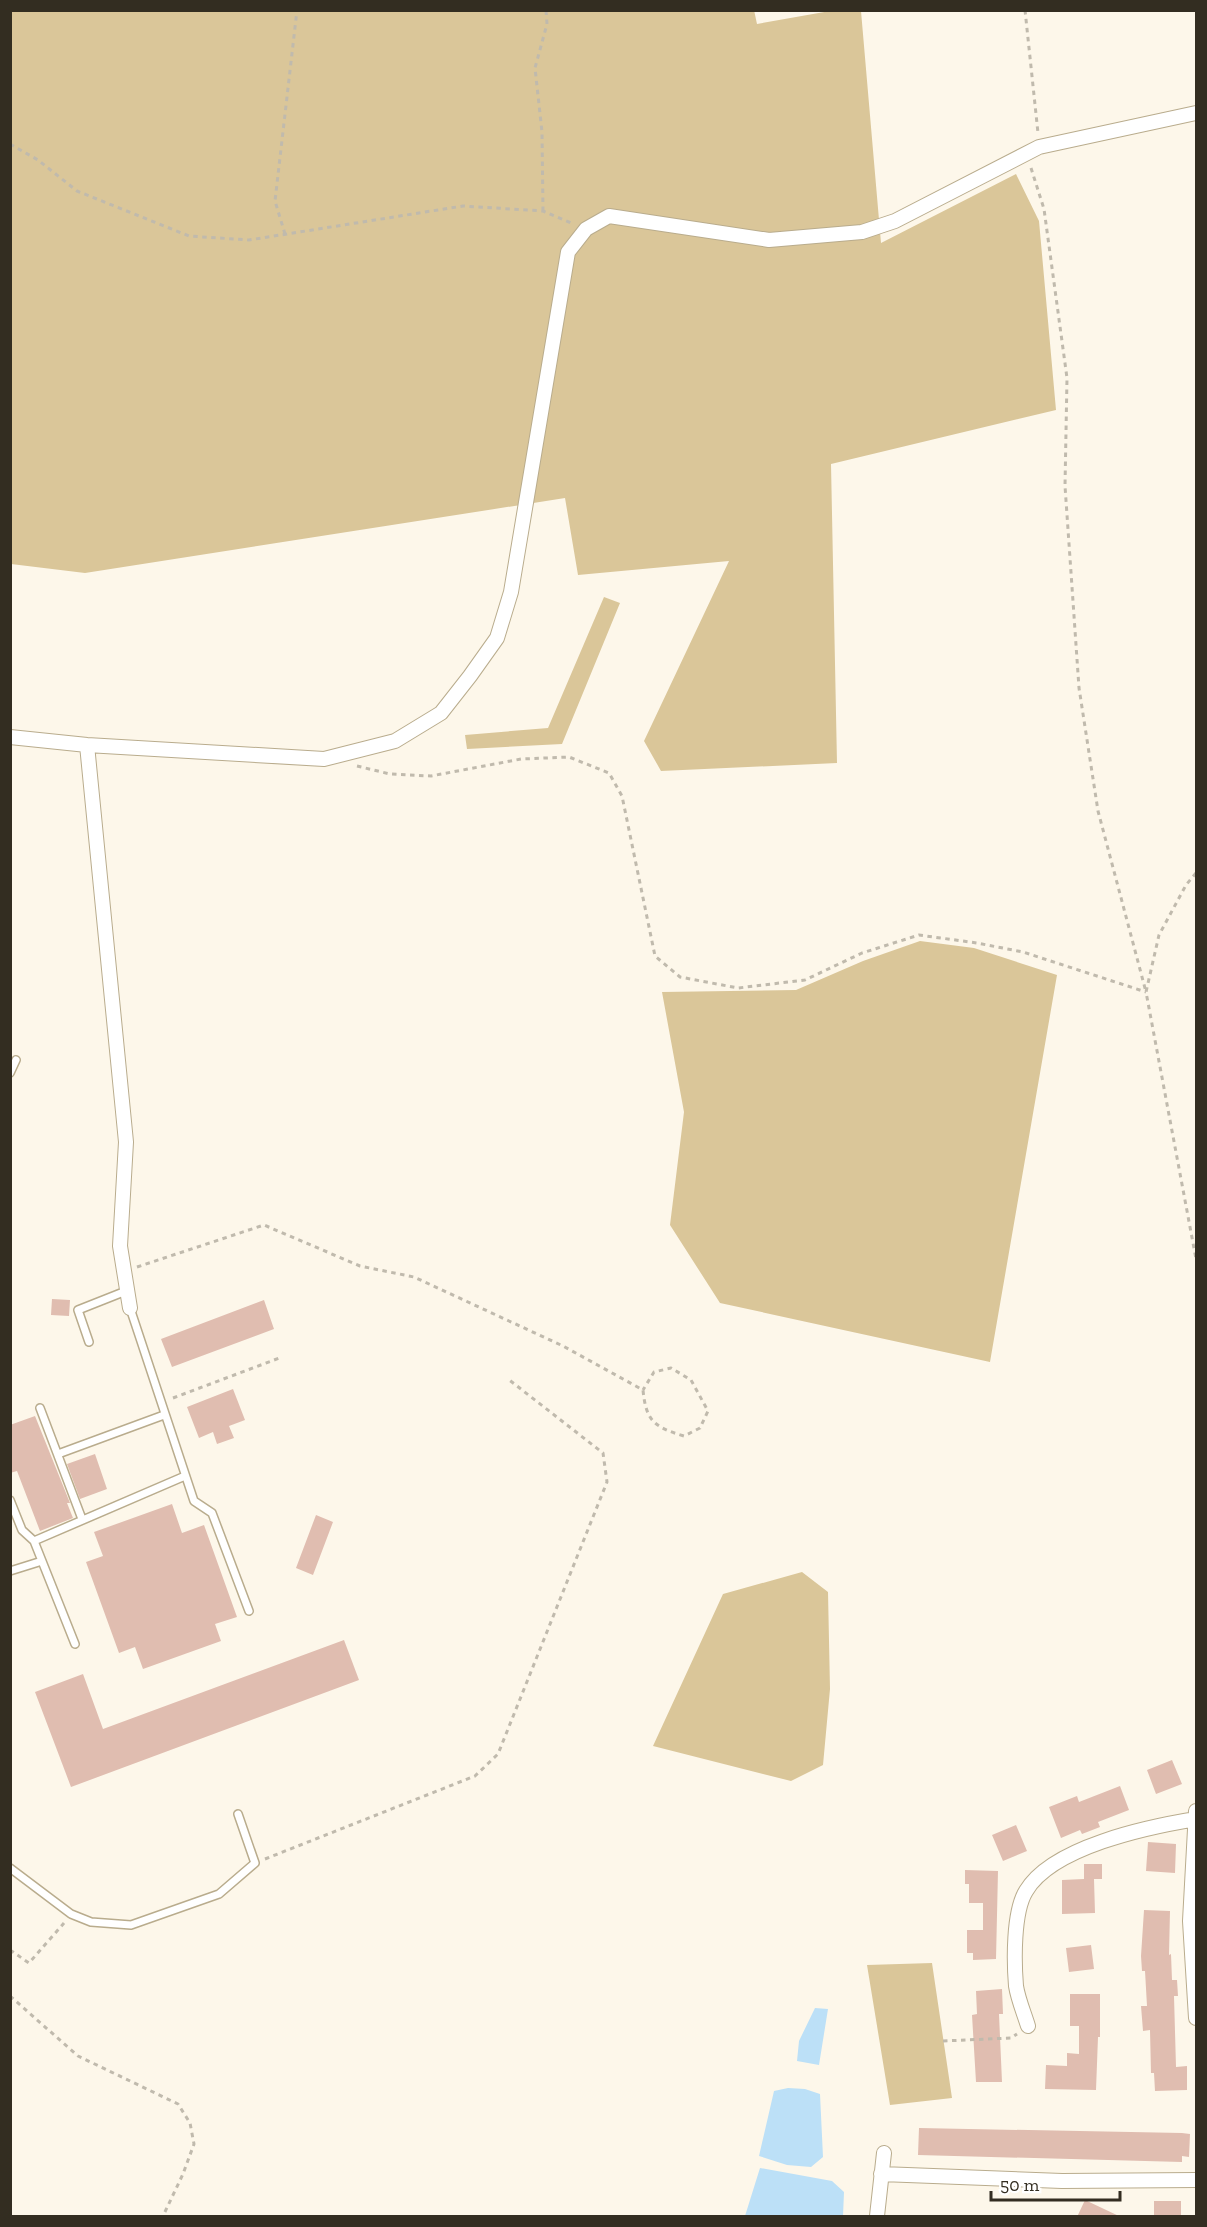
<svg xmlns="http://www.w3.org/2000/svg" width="1207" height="2227" font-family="'Zilla Slab',serif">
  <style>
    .green { fill: #dac699 }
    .water { fill: #bce0f7 }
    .building { fill: #e0bdb0 }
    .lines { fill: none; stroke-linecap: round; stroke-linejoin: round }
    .service-casing { stroke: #b9ac8d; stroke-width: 10 }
    .minor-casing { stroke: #b9ac8d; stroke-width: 16 }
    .path { stroke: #c0baad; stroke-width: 3; stroke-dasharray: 4.5 4.5; stroke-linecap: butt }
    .service { stroke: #fff; stroke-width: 7 }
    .minor { stroke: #fff; stroke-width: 14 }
  </style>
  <rect width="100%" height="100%" fill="#fdf7ea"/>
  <path class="green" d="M754 10 757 24 830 11H861L881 243 1016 174 1039 221 1056 410 831 464 837 763 661 771 644 741 729 561 578 575 565 498 85 573 11 564V11Z
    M604 597 620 603 562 744 467 749 465 735 548 728Z
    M920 941 974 948 1057 975 990 1362 720 1303 670 1225 684 1112 662 992 796 990 863 961Z
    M802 1572 828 1592 830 1689 823 1765 791 1781 653 1746 723 1594Z
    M932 1963 952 2098 890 2105 867 1965Z"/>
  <path class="water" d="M815 2008 828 2009 819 2065 797 2061 799 2041Z
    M788 2088 805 2089 820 2094 823 2157 811 2167 787 2165 759 2156 774 2091Z
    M760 2168 832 2181 844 2192 843 2216H745Z"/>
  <path class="building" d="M52 1299 70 1300 69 1316 51 1315Z
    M264 1300 274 1329 172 1367 161 1339Z
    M233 1389 245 1420 229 1426 234 1438 217 1444 213 1432 199 1438 187 1407Z
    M35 1416 70 1503H67L73 1518 40 1531 17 1471 10 1473V1425Z
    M95 1454 107 1489 80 1499 67 1464Z
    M172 1504 182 1533 204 1525 237 1617 215 1624 221 1641 143 1669 135 1647 119 1653 86 1562 103 1556 94 1532Z
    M316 1515 333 1522 313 1575 296 1568Z
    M344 1640 359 1680 71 1787 35 1692 83 1674 103 1729Z
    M1172 1760 1182 1784 1156 1794 1147 1770Z
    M1120 1786 1129 1810 1098 1822 1100 1827 1082 1834 1080 1830 1061 1838 1049 1807 1077 1796 1079 1802Z
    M1016 1825 1027 1851 1003 1861 992 1835Z
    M1148 1842 1176 1844 1175 1873 1146 1871Z
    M1084 1864H1102V1879H1094L1095 1913 1062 1914V1880L1084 1879Z
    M965 1870 998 1871 996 1959 973 1960V1953H967V1930H983V1903H969V1884H965Z
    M1144 1910 1170 1911 1169 1955 1171 1954 1172 1980H1177L1178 1996H1174L1176 2067 1187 2066V2090L1155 2091 1154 2073H1151L1150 2030 1143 2031 1141 2006H1147L1145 1971H1142L1141 1956Z
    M1091 1945 1094 1969 1069 1972 1066 1948Z
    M1002 1989 1003 2014H999L1002 2082H976L972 2015 977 2014 976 1991Z
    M1070 1994H1100V2037H1098L1096 2090 1045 2089 1046 2065 1067 2066V2053L1079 2054V2026H1070Z
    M919 2128 1182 2133 1190 2134 1189 2157 1182 2156V2162L918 2155Z
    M1085 2200 1121 2217H1077Z
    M1154 2201H1181V2217H1154Z"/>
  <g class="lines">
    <defs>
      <path id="service" d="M10 1073 16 1060
        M130 1308 194 1501 212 1513 249 1611
        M89 1342 78 1310 126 1291
        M40 1408 82 1519
        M58 1454 164 1415
        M10 1500 22 1530 34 1541
        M10 1571 42 1561
        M75 1644 34 1541 185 1476
        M10 1868 71 1914 91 1922 131 1925 219 1894 255 1863 238 1814"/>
      <path id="minor" d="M10 737 87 745 324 759 395 741 441 713 470 676 497 638 511 592 568 252 586 229 609 216 769 240 862 232 895 221 1039 147 1196 113
        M87 745 126 1142 120 1246 130 1308
        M1196 1811 1190 1921 1196 2018
        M1028 2026C1024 2013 1018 1999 1016 1986 1014 1962 1013 1912 1026 1891 1052 1847 1147 1827 1196 1819
        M881 2174 1062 2181 1196 2180
        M877 2216 884 2153"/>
    </defs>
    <use href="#service" class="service-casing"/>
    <use href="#minor" class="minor-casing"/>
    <path class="path" d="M1025 10 1038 133
      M10 144 38 160 77 191 189 236 249 240 463 206 543 211 571 223
      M1031 168 1044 209 1067 378 1065 486 1079 688 1098 811 1146 992
      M543 211 542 132 535 68 547 24 546 10
      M285 234 275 201 297 10
      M357 766 390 774 431 776 521 759 569 757 609 773 622 796 655 956 680 977 738 988 805 980 862 953 919 935 977 943 1023 952 1146 992
      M1196 873 1186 885 1159 935 1146 992 1196 1259
      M137 1267 264 1225 360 1266 414 1277 563 1346 643 1390C646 1421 654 1427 684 1436L700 1428 708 1411 691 1380 671 1368 654 1372 643 1390
      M173 1398 282 1357
      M265 1859 475 1776 498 1754 607 1482 603 1453 508 1379
      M10 1950 29 1963 64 1923
      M10 1996 78 2056 178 2104 190 2123 194 2144 183 2174 163 2216
      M943 2041 1011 2038 1017 2034"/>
    <use href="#service" class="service"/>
    <use href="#minor" class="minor"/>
  </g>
  <rect width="1207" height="2227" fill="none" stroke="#332d21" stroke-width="24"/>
  <path d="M991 2191v9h129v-9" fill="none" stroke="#332d21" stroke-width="3"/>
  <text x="1000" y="2191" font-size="18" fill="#332d21" stroke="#ffffff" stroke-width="4.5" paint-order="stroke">50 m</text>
</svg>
